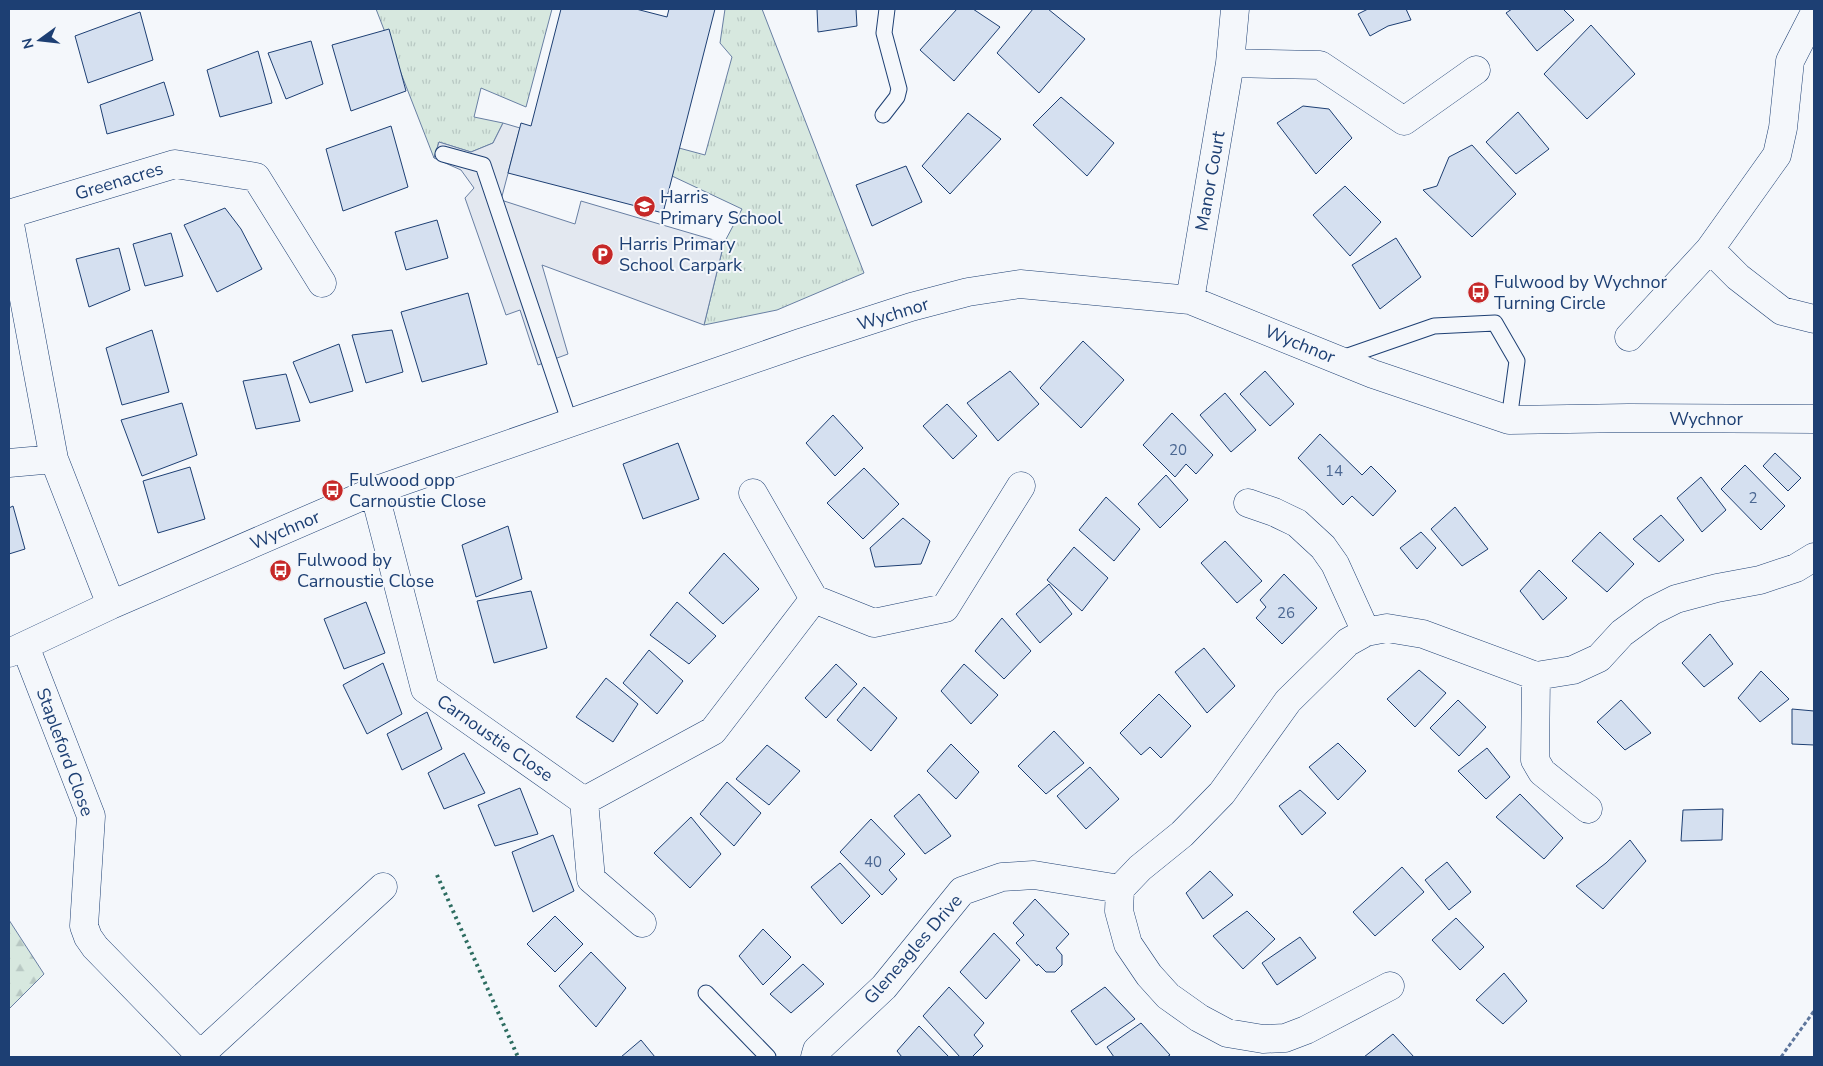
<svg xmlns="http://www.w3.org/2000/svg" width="1823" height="1066" font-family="'Nunito Sans',sans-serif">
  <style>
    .grass { fill: url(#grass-tufts); stroke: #687fa3 }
    .forest { fill: url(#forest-firs); stroke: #687fa3 }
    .parking { fill: #e3e8f0; stroke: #687fa3 }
    .building { fill: #d5e0f0; stroke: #1d3f73 }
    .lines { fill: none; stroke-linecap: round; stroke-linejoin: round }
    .service-casing { stroke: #1d3f73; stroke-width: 17 }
    .minor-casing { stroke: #1d3f73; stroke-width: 29 }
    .path { stroke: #5e769c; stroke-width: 3; stroke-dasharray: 4 2.5; stroke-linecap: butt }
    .service { stroke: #f4f7fb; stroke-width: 15 }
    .minor { stroke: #f4f7fb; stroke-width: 28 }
    .hedge { stroke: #2c6c60; stroke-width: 4; stroke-dasharray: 2.5 4; stroke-linecap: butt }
    .labels { text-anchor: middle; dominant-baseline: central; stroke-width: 4; stroke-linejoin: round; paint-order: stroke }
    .number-label { font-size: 15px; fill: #4b6792 }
    .street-label { font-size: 18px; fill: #1d3f73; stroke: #f4f7fb }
    .poi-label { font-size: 18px; fill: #1d3f73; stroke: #f4f7fb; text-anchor: start }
  </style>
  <defs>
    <pattern id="grass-tufts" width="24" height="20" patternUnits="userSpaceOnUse" patternTransform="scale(1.25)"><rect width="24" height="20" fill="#d7e8df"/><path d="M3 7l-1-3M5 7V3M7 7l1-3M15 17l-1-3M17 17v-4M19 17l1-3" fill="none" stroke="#b8c8c3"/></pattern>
    <pattern id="forest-firs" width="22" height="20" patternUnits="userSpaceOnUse" patternTransform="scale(1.25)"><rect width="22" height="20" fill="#d7e8df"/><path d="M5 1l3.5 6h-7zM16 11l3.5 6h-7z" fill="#b8c8c3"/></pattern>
  </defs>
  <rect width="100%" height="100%" fill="#f4f7fb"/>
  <path class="grass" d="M376 9H552L526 107 481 88 474 117 503 123 493 143 471 152 439 142 434 158Z
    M725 9H762L864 273 777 310 704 325 724 243 742 209 672 176 679 148 705 155 732 57 720 43Z"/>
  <path class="forest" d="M9 920 44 974 9 1009Z"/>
  <path class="parking" d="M503 123 520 128 501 200 575 224 581 201 724 243 704 325 542 265 568 354 538 365 520 310 506 315 465 198 474 188 461 170 434 158 439 142 471 152 493 143Z"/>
  <path class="building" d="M561 9H636L667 17 669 9H715L663 213 508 173 521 123 531 126Z
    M817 9H856L857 26 818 32Z
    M957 9H973L1000 27 954 81 920 50Z
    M1033 9H1048L1085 39 1039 93 997 53Z
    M1368 9H1406L1411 20 1388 26 1370 36 1358 14Z
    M1512 9H1563L1574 20 1537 51 1506 13Z
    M140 12 153 60 88 83 75 36Z
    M1591 25 1635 74 1587 119 1544 74Z
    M389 29 406 91 351 111 332 45Z
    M311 41 323 84 286 99 268 53Z
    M258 51 272 103 220 117 207 70Z
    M164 82 174 115 107 134 100 105Z
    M1061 97 1114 143 1087 176 1033 125Z
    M1303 106 1329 109 1352 138 1316 174 1277 123Z
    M1518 112 1549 149 1516 174 1486 142Z
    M968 113 1001 139 950 194 922 166Z
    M391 126 408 187 343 211 326 149Z
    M1472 145 1516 194 1472 237 1423 190 1437 186 1449 157Z
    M906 166 922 202 872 226 856 185Z
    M1345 186 1381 222 1350 256 1313 215Z
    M225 208 241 229 262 269 217 292 184 225Z
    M437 220 448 258 406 270 395 232Z
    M171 233 183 276 145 286 133 244Z
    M1396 238 1421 277 1380 309 1352 265Z
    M119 248 130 290 89 307 76 259Z
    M468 293 487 364 422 382 401 312Z
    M152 330 169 392 122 405 106 348Z
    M392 330 403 372 366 383 352 335Z
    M1083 341 1124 380 1081 428 1040 388Z
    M339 344 353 391 310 403 293 362Z
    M1010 371 1039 404 998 441 967 403Z
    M1265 371 1294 404 1270 426 1240 394Z
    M286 374 300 421 256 429 243 381Z
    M1225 393 1256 430 1231 452 1200 415Z
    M182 403 197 455 142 476 121 420Z
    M947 404 977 436 953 459 923 426Z
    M1172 413 1213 455 1196 474 1186 464 1175 477 1143 445Z
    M833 415 863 448 835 476 806 443Z
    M1320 434 1362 475 1371 466 1396 491 1373 516 1352 496 1343 505 1298 458Z
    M678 443 699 499 643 519 623 464Z
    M1775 453 1801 478 1788 491 1763 466Z
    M1745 465 1785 506 1761 530 1721 489Z
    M190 467 205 519 158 533 143 481Z
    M864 468 899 504 863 539 827 503Z
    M1166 475 1188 500 1160 528 1138 504Z
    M1701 477 1726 510 1702 532 1677 498Z
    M1106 497 1140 529 1114 561 1079 530Z
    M13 506 25 549 9 554V508Z
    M1455 507 1488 549 1462 566 1431 529Z
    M1661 515 1684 540 1659 562 1633 539Z
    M903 518 930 541 921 564 875 567 870 548Z
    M508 526 522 579 476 597 462 545Z
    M1421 532 1436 548 1417 569 1400 548Z
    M1600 532 1634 564 1607 592 1572 561Z
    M1225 541 1262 581 1237 603 1201 563Z
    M1074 547 1108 578 1082 611 1047 580Z
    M724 553 759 589 723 624 689 593Z
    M1539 570 1567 598 1543 620 1520 591Z
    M1284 574 1317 608 1282 644 1256 618 1266 607 1260 600Z
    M1049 584 1072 614 1040 643 1016 614Z
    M531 591 547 648 494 663 477 601Z
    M366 602 385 653 344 669 324 619Z
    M677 602 716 636 689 664 650 635Z
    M1002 618 1031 651 1004 679 975 651Z
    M1710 634 1733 664 1704 687 1682 663Z
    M1204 648 1235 686 1207 713 1175 672Z
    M649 650 683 681 657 714 623 683Z
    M383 663 402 714 367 734 343 685Z
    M836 664 857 684 826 718 805 698Z
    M964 664 998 695 971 724 941 691Z
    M1419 670 1446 693 1415 727 1387 699Z
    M1761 671 1789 699 1760 722 1738 698Z
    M606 678 638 704 613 742 576 717Z
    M864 687 897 718 871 751 837 720Z
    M1159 694 1191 726 1161 758 1150 747 1141 755 1120 733Z
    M1458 700 1486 727 1459 756 1430 728Z
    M1621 700 1651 733 1625 750 1597 722Z
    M1792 709 1814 711V745L1792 744Z
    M427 712 442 749 402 770 387 734Z
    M1054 731 1084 763 1046 794 1018 766Z
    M1338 743 1366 771 1338 800 1309 767Z
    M951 744 979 772 956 799 927 771Z
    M767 745 800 771 769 805 736 779Z
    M1487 748 1510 777 1486 799 1458 771Z
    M464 753 485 793 444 809 428 773Z
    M1090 767 1119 799 1086 829 1057 796Z
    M727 782 761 813 734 846 700 814Z
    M520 788 538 834 495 846 478 805Z
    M1300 790 1326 813 1302 835 1279 806Z
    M919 794 951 836 925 854 894 816Z
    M1520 794 1563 838 1544 859 1496 817Z
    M1723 809 1722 840 1681 841 1683 810Z
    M691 817 721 854 690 888 654 853Z
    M871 819 905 854 889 870 897 879 882 895 840 852Z
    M553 835 574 891 533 912 512 852Z
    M1630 840 1646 861 1603 909 1576 886 1606 863Z
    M1447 862 1471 892 1449 910 1425 880Z
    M840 863 870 896 842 924 811 887Z
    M1402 867 1424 892 1375 936 1353 912Z
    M1210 871 1233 895 1203 919 1186 893Z
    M1035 899 1069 934 1056 948 1062 955V965L1055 972H1046L1038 964 1037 966 1016 943 1024 935 1013 923Z
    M1247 911 1275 939 1243 969 1213 936Z
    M555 916 583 944 555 972 527 944Z
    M1456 918 1484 947 1460 970 1432 940Z
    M763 929 791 957 763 985 739 956Z
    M994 933 1020 960 986 999 960 972Z
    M1300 937 1316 958 1277 985 1262 963Z
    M591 952 626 988 596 1027 559 986Z
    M803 964 824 984 791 1013 770 994Z
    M1504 973 1527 1001 1503 1024 1476 1000Z
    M949 987 984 1023 974 1035 983 1046 972 1057H960L923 1016Z
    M1105 987 1135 1019 1096 1045 1071 1011Z
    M1141 1023 1170 1055 1167 1057H1114L1107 1047Z
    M919 1026 949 1057H902L897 1051Z
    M1393 1034 1414 1057H1364Z
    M641 1040 655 1057H621Z"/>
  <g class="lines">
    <defs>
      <path id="service" d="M883 115 897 97 899 89 884 33 887 9
        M443 154 483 165 570 423
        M1339 359 1434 326 1495 323 1517 361 1509 420
        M706 993 768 1057"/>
      <path id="minor" d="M1230 63 1320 65 1404 121 1476 70
        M9 214 175 164 256 177 322 283
        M9 219 54 459 111 605
        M1710 249 1738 277 1782 311 1814 319
        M1190 300 1230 63 1235 9
        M1629 337 1710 249 1777 155 1783 128 1790 61 1814 14
        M9 463 54 459
        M374 491 425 689 584 801 713 731 814 599 874 623 945 608 1021 486
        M753 493 814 599
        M1248 503 1274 512 1297 523 1323 547 1335 564 1366 632
        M25 646 91 816 84 926 88 937 95 947 202 1057
        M9 653 111 605 374 491 800 343 911 307 968 292 1020 284 1190 300 1373 374 1509 420 1628 418 1814 419
        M1536 676 1535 760 1542 772 1588 809
        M584 801 591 879 642 923
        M1120 889 1119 911 1128 944 1149 975 1168 996 1199 1018 1227 1033 1263 1039 1285 1038 1306 1030 1390 986
        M200 1055 383 887
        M815 1057 817 1050 884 987 962 891 1002 877 1034 875 1120 889 1140 868 1182 834 1222 793 1288 701 1348 642 1366 632 1387 628 1423 634 1536 676 1573 670 1599 658 1622 633 1652 611 1676 599 1717 588 1760 580 1796 568 1814 557"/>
    </defs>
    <use href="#service" class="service-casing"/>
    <use href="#minor" class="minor-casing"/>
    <path class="path" d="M1781 1057 1814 1011"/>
    <use href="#service" class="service"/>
    <use href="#minor" class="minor"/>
    <path class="hedge" d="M437 875 518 1057"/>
  </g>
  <defs>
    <symbol id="school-disc" viewBox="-11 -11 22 22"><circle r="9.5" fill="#c62828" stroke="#f4f7fb"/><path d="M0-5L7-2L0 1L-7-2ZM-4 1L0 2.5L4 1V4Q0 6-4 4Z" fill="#fff"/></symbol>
    <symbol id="parking-disc" viewBox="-11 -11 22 22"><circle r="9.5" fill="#c62828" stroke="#f4f7fb"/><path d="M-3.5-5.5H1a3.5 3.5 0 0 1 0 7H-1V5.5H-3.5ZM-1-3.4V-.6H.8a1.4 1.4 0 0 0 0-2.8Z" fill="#fff"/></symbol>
    <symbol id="bus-disc" viewBox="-11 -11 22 22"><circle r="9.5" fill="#c62828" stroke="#f4f7fb"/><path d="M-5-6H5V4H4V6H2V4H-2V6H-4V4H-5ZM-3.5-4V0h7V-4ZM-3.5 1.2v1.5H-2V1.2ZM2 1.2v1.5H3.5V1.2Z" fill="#fff"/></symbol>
  </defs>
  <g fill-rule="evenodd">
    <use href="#school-disc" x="632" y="194" width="25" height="25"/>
    <use href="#parking-disc" x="590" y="242" width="25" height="25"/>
    <use href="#bus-disc" x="1466" y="280" width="25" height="25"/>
    <use href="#bus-disc" x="320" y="478" width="25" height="25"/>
    <use href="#bus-disc" x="268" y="558" width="25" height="25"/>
  </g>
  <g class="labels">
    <g class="number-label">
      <text x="1178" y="450">20</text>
      <text x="1334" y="471">14</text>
      <text x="1753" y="498">2</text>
      <text x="1286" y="613">26</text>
      <text x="873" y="862">40</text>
    </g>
    <g class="street-label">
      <text transform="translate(119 181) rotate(-17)">Greenacres</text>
      <text transform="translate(1210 181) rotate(-80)">Manor Court</text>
      <text transform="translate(893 314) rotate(-17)">Wychnor</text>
      <text transform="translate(1300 344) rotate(22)">Wychnor</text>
      <text x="1706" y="419">Wychnor</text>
      <text transform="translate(285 530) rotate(-23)">Wychnor</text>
      <text transform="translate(495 738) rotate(35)">Carnoustie Close</text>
      <text transform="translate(65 752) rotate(70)">Stapleford Close</text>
      <text transform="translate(913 949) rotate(-49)">Gleneagles Drive</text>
    </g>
    <g class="poi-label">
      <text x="660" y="197">Harris<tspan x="660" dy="21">Primary School</tspan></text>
      <text x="619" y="244">Harris Primary<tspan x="619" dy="21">School Carpark</tspan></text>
      <text x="1494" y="282">Fulwood by Wychnor<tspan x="1494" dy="21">Turning Circle</tspan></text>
      <text x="349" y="480">Fulwood opp<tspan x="349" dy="21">Carnoustie Close</tspan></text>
      <text x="297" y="560">Fulwood by<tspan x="297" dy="21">Carnoustie Close</tspan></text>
    </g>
  </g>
  <rect width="1823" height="1066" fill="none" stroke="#1d3f73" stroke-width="20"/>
  <g transform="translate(40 40) rotate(255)" stroke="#f4f7fb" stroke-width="4" paint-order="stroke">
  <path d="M0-4L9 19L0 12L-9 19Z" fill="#1d3f73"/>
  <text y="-8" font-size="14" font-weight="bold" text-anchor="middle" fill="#1d3f73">N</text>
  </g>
</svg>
